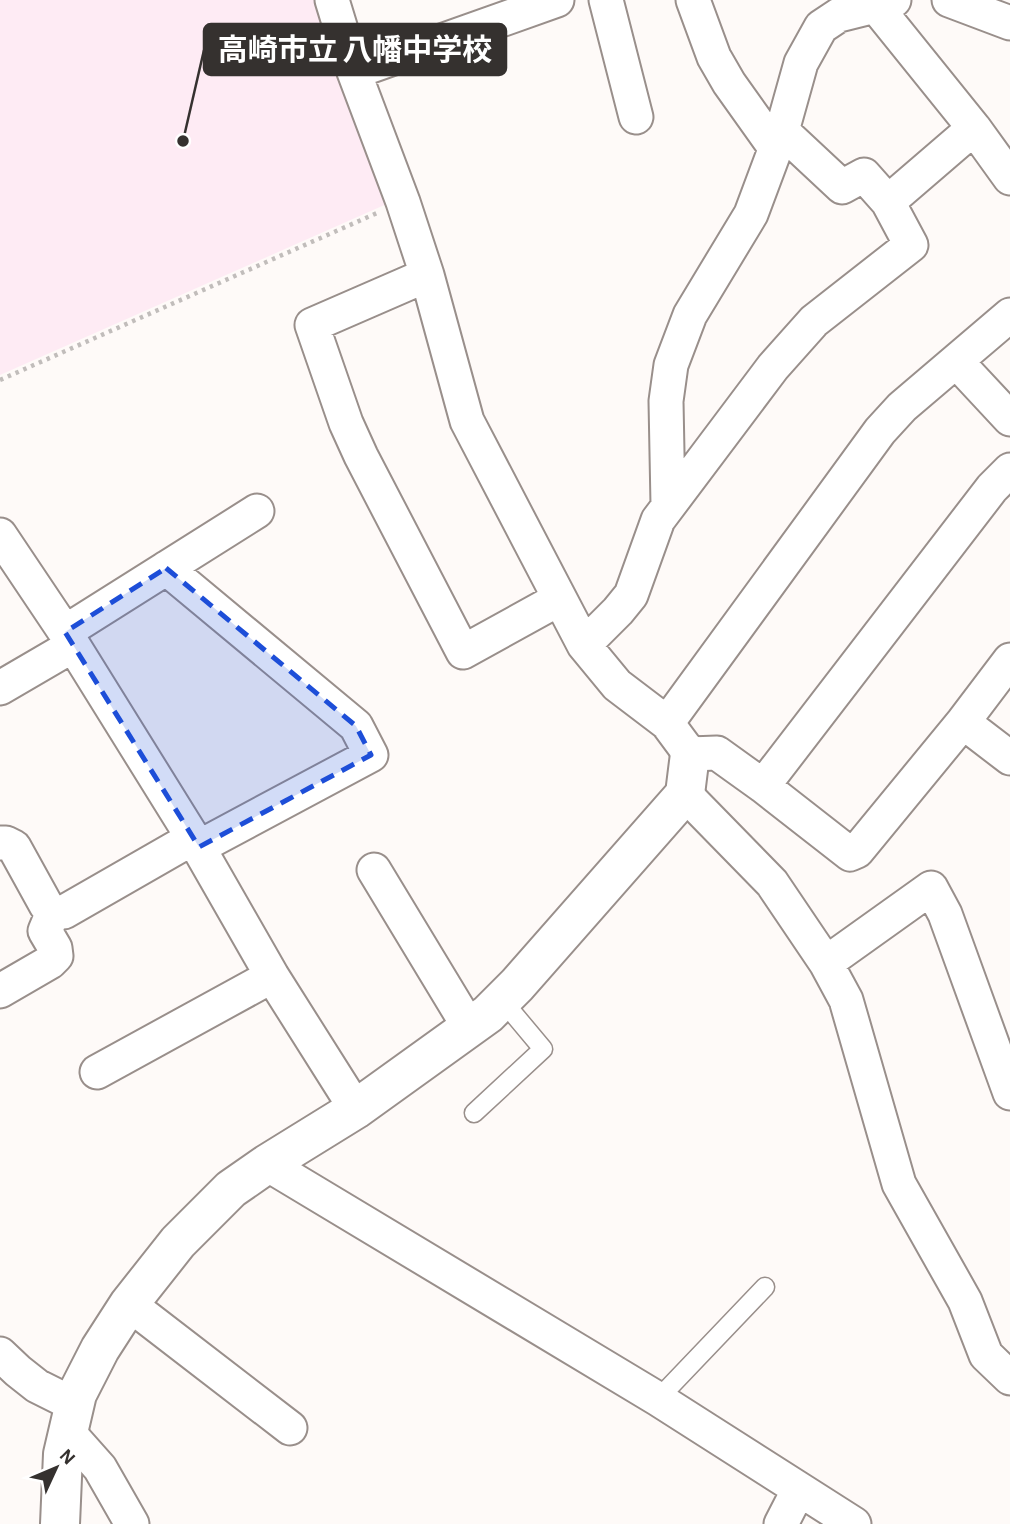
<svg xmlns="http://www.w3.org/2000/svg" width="1010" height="1524" font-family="'Alegreya Sans','Noto Sans JP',sans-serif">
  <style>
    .education { fill: #feebf4 }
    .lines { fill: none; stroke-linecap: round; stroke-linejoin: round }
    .lane-casing { stroke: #998f8b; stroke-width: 21 }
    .street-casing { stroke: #998f8b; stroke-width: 37 }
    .secondary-casing { stroke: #998f8b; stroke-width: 42 }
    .path { stroke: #c1bdbb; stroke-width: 4.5; stroke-dasharray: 3.5 5; stroke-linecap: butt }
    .lane { stroke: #fff; stroke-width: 18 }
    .street { stroke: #fff; stroke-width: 33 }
    .secondary { stroke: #fff; stroke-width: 38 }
    .marked { fill: #1d4ed8; fill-opacity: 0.2; stroke: #1d4ed8; stroke-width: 5; stroke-dasharray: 14 9; stroke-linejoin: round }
    .leader { fill: none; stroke: #35312f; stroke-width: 2.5 }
    .callout-dot { fill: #35312f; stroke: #fff; stroke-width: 2.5 }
    .callout { fill: #35312f; stroke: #35312f; stroke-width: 2.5 }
    .callout-label { font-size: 30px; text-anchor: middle; font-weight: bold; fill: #fff }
  </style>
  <rect width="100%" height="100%" fill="#fefaf8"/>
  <path class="education" d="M0 0H320L389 203 0 375Z"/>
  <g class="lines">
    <defs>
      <path id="lane" d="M474 1113 543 1049 502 1000
        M658 1399 765 1287"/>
      <path id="street" d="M332 0 354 72 403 202 427 275 467 421 584 645 617 685 667 723 690 754 717 753 763 786 850 854 857 851 963 722 1010 660
        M606 0 636 117
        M693 0 714 57 729 83 776 149
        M894 0 878 9 974 128 1010 178
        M949 0 1010 23
        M354 72 557 0
        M888 202 974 128
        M427 275 312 325 346 423 361 456 463 652 559 599
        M956 361 1010 419
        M668 505 666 401 671 365 690 315 751 214 782 131 801 63 821 27 839 15 875 6 878 9
        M0 535 65 632 193 838 272 976 356 1109
        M166 568 356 726 371 755 199 847
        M65 632 257 511
        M584 645 618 611 631 595 658 520 773 367 814 321 911 245 888 202 864 175 842 187 782 131
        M0 688 72 646
        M963 722 1010 758
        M667 723 880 431 902 407 1010 315
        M763 786 992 488 1010 470
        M685 794 772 883 826 963 846 1000 899 1184 965 1301 986 1355 1010 1378
        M0 843H6L14 847 46 905 53 912H64L193 838
        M374 870 469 1027
        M826 963 931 888 945 914 1010 1093
        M0 991 50 962 56 956 55 948 45 931 53 912
        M97 1072 272 976
        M267 1164 658 1399 854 1524
        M129 1304 290 1428
        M0 1354 18 1371 37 1386 75 1405
        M68 1432 100 1468 132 1524
        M781 1524 799 1489"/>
      <path id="secondary" d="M60 1524 63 1454 77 1394 100 1349 129 1304 178 1242 231 1189 267 1164 356 1109 488 1014 517 985 685 794 690 754"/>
    </defs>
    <use href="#lane" class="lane-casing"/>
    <use href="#street" class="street-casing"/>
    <use href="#secondary" class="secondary-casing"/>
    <path class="path" d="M0 380 377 213"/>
    <use href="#lane" class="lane"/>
    <use href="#street" class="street"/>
    <use href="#secondary" class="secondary"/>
  </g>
  <path class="marked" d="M166 568 356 726 371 755 199 847 65 632Z"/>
  <path class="leader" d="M183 141L204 50"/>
  <circle class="callout-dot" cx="183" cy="141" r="7"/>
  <rect class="callout" x="204" y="24" width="302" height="51" rx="7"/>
  <g class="callout-label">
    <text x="355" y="60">高崎市立 八幡中学校</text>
  </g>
  <g transform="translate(56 1468) rotate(46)" stroke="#ffffff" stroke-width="5" paint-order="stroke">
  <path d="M0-5L12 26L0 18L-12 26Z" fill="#35312f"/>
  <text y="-10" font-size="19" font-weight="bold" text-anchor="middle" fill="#35312f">N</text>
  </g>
</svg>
